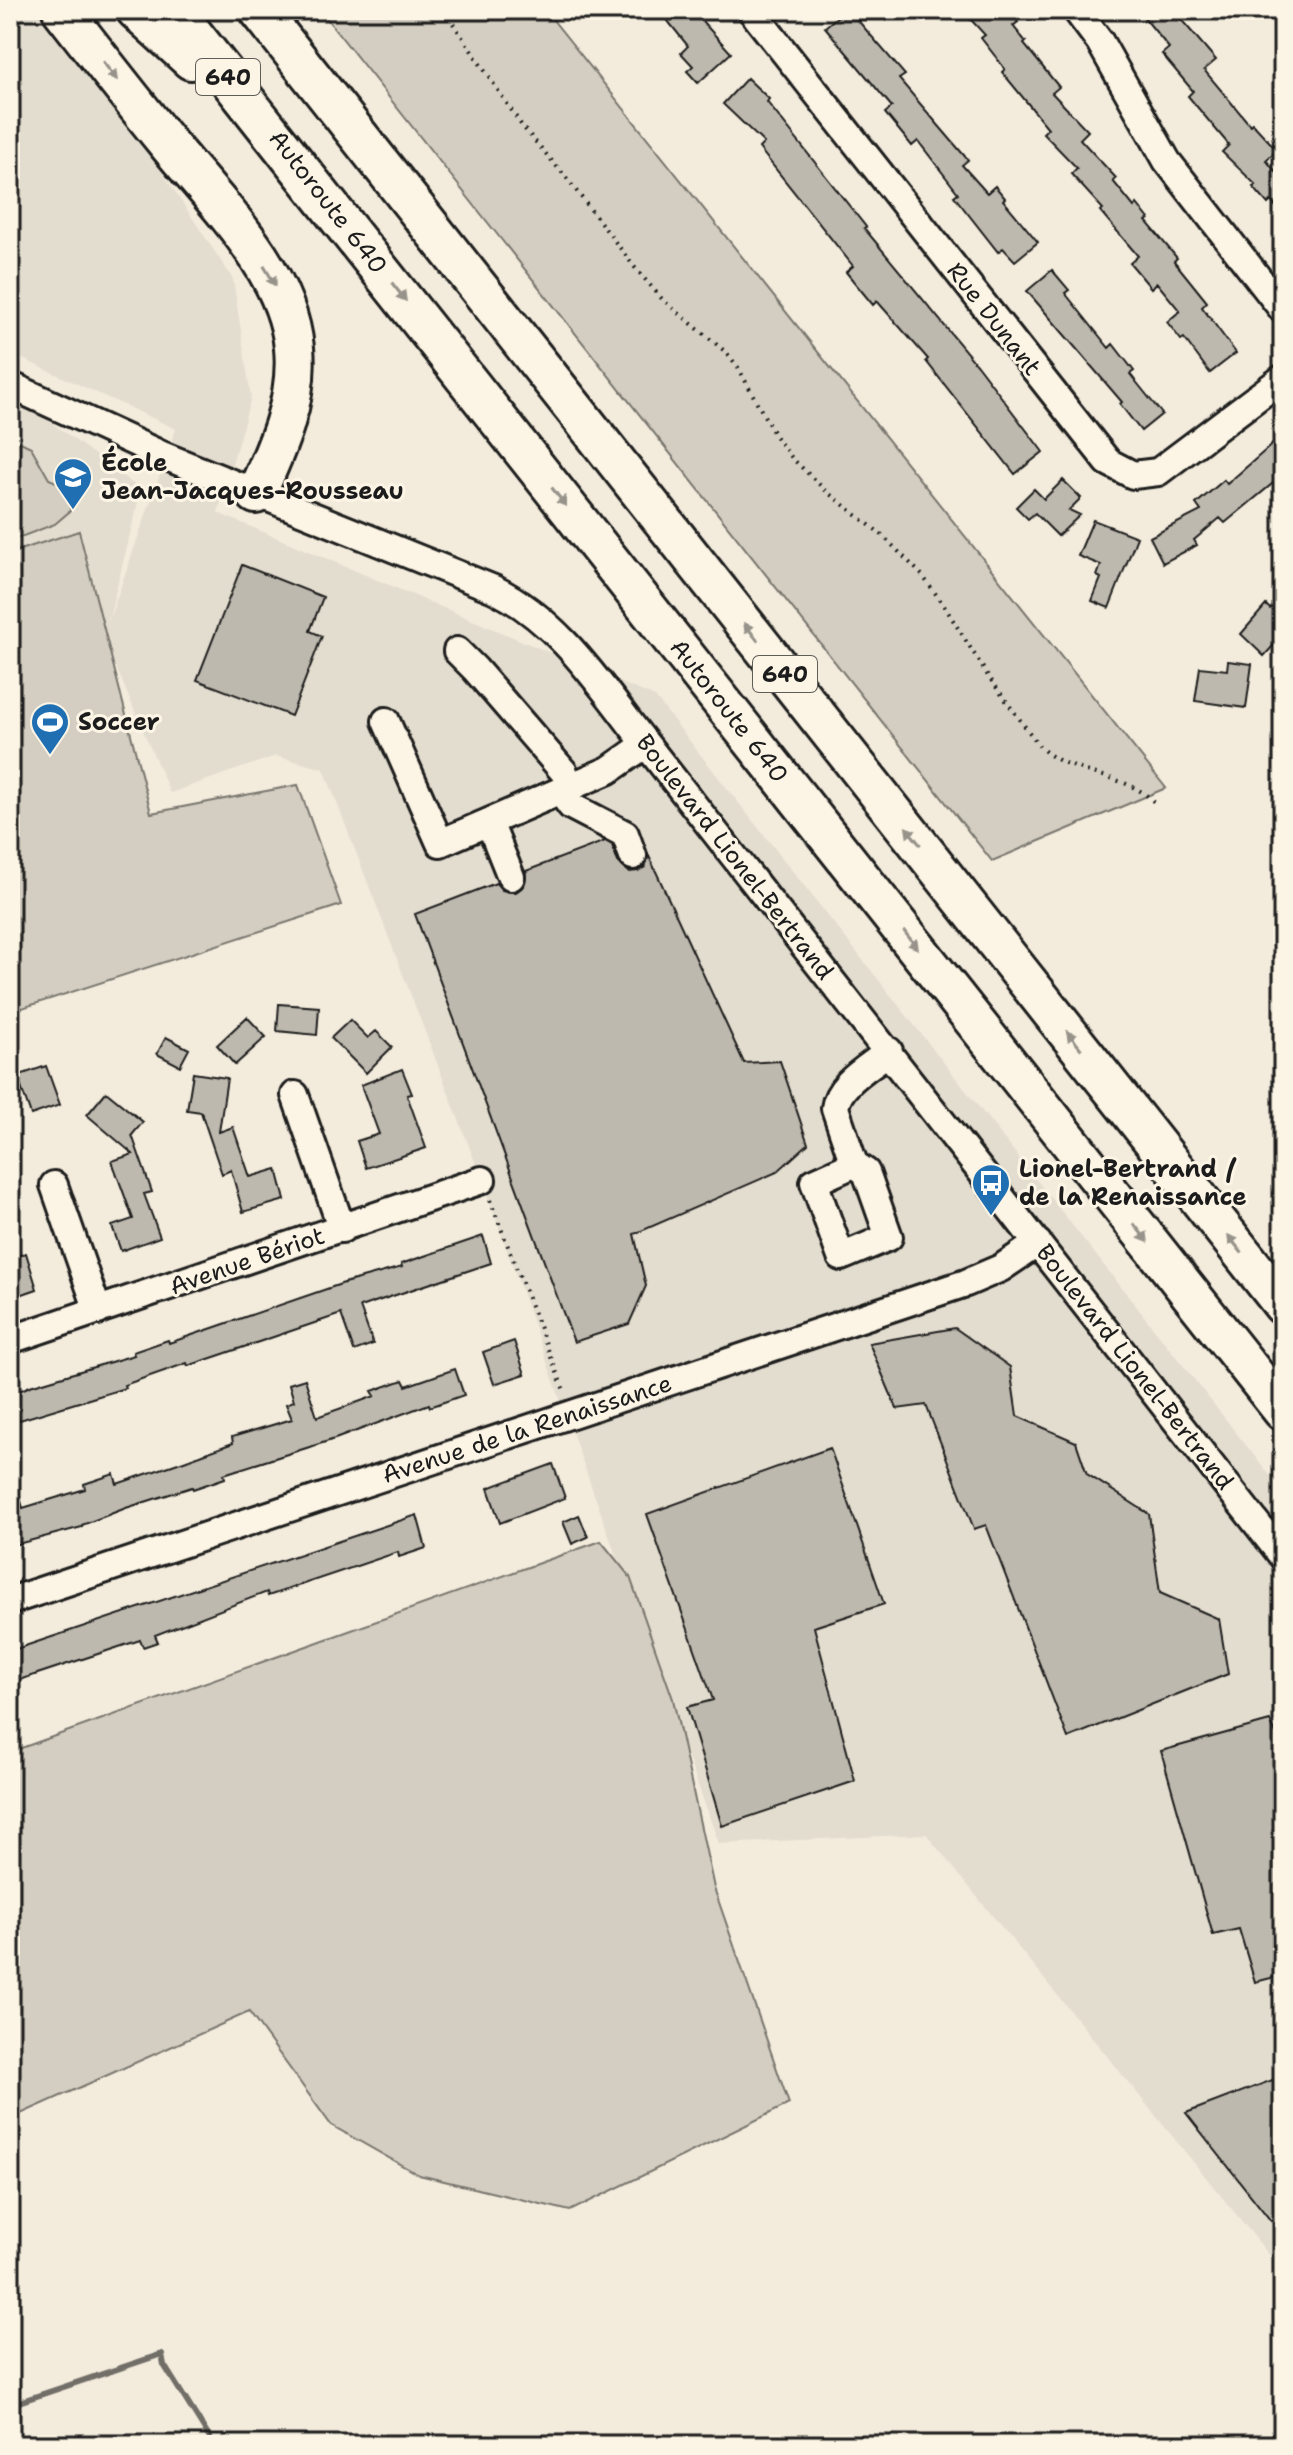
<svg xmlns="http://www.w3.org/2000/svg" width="1293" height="2455" font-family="'Shantell Sans',sans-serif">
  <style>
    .built { fill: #e3ddcf }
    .green { fill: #d3cec1; stroke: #78756e; stroke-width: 2 }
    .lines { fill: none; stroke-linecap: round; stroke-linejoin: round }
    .stream { stroke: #716e68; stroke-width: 6 }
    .building { fill: #beb9ae; stroke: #1c1c1c; stroke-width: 2 }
    .minor-casing { stroke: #1c1c1c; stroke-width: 32 }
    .highway-casing { stroke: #1c1c1c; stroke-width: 44 }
    .path { stroke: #1c1c1c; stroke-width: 4; stroke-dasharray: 2 6; stroke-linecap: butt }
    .minor { stroke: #fcf5e5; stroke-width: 26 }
    .highway { stroke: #fcf5e5; stroke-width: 38 }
    .oneway { fill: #97938b }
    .labels { text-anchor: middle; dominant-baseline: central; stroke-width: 6; stroke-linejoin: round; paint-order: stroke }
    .shield { fill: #fcf5e5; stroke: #5f5d58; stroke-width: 2 }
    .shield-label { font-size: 22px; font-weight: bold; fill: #1c1c1c }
    .street-label { font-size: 24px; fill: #1c1c1c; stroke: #fcf5e5 }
    .poi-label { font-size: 24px; font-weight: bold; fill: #1c1c1c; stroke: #fcf5e5; text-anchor: start }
  </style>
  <rect width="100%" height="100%" fill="#f3ecdd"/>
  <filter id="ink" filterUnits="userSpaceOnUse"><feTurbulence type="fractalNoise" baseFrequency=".0125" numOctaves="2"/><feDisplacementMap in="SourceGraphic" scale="16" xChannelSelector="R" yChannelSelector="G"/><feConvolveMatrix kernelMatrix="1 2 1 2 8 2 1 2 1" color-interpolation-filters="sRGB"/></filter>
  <g filter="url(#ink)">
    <path class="built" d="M10 10H37L108 91 233 279 251 397 218 513 655 697 1283 1492V2272L926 1834 719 1844 482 1180 324 769 276 756 170 793 103 637 78 531 10 553V391L141 490 108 623 176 429 10 353Z"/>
    <path class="green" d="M320 10H545L1166 788 992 861Z
      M14 439 31 447 49 479 59 483 69 494 70 511 55 524 10 541V441Z
      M79 531 151 813 298 785 341 905 10 1012V553Z
      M601 1541 630 1577 673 1699 714 1888 789 2104 570 2211 419 2175 331 2125 249 2012 16 2116 10 2108V1752Z"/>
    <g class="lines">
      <path class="stream" d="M10 2405 162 2354 164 2365 214 2445"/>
    </g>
    <path class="building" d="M659 10H692L731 53 698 83 687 71 693 66 681 53 688 46Z
      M845 10H849L905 75 899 79 968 160 962 165 987 193 995 186 1005 198 1003 200 1038 242 1015 261 1003 248 998 252 954 196 958 193 918 141 912 146 885 113 892 107 825 27Z
      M962 10H1008L1018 22 1013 26 1026 42 1024 44 1059 87 1052 93 1088 131 1080 139 1116 178 1113 181 1134 207 1137 204 1149 219 1146 221 1177 258 1174 261 1207 302 1202 307 1236 353 1210 373 1184 338 1181 340 1167 322 1180 311 1157 283 1151 288 1130 263 1138 256 1100 211 1103 209 1071 174 1077 168 1043 133 1048 128 1002 72 1005 69 981 38 985 35Z
      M1138 10H1173L1216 60 1204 70 1250 125 1252 123 1277 150 1266 160 1283 180V215L1271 201 1268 204 1253 187 1256 185 1222 152 1229 145 1188 96 1193 91 1162 54 1169 48Z
      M747 78 769 99 767 102 866 227 864 228 977 365 1043 452 1015 474 926 361 928 359 877 301 873 305 846 272 853 266 759 148 764 143 723 104Z
      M1052 270 1069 290 1065 293 1109 348 1113 344 1134 371 1130 374 1162 414 1141 431 1120 404 1122 402 1027 291Z
      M1283 435V475L1225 523 1220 518 1194 540 1197 545 1163 563 1150 537 1201 511 1196 504 1224 480 1227 484Z
      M1063 480 1081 498 1069 510 1080 515 1058 536 1035 513 1028 519 1016 507 1034 489 1044 499Z
      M1093 520 1137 537 1109 608 1092 601 1101 578 1097 576 1101 565 1078 556Z
      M242 565 323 597 310 631 322 636 291 716 197 680Z
      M1283 598V635L1264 656 1241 634 1266 605 1270 609Z
      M1228 661 1252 664 1246 708 1195 701 1200 667 1227 670Z
      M605 841 612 845 618 862 629 872 638 871 645 867 648 854 744 1063 780 1061 808 1144 777 1172 634 1234 646 1286 629 1324 574 1342 415 914 496 883 502 890 516 892 524 886 526 871Z
      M279 1004 319 1007 317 1035 277 1031Z
      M247 1017 266 1037 235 1065 217 1045Z
      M350 1020 368 1038 376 1031 392 1047 366 1073 331 1038Z
      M166 1037 189 1049 180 1066 157 1054Z
      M46 1066 60 1105 31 1115 17 1076Z
      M402 1069 412 1094 407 1095 426 1148 366 1168 357 1141 379 1134 361 1085Z
      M193 1073 227 1078 219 1132 233 1127 250 1177 277 1169 285 1200 243 1212 231 1170 222 1174 201 1112 187 1110Z
      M106 1092 143 1122 132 1135 152 1192 144 1194 160 1237 121 1251 112 1226 133 1219 112 1161 133 1154 87 1115Z
      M483 1236 491 1263 360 1307 373 1344 354 1351 341 1314 188 1366 187 1363 124 1385 125 1388 10 1423V1395L30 1386 134 1355 133 1352 168 1340 169 1343 344 1283 402 1267 401 1264Z
      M26 1253 37 1289 14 1297 10 1283V1258Z
      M955 1328 1010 1367 1017 1416 1076 1442 1087 1474 1149 1514 1160 1593 1219 1619 1228 1674 1068 1738 986 1525 974 1529 926 1405 897 1409 869 1343Z
      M514 1341 525 1374 494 1384 483 1352Z
      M455 1369 464 1395 430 1407 429 1404 335 1439 224 1474 225 1478 193 1489 192 1487 126 1508 82 1525V1527L10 1546V1479L14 1478 23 1508 85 1489 84 1484 114 1474 117 1484 184 1461 233 1443 232 1437 292 1419 286 1404 294 1401 289 1384 305 1379 317 1417 375 1396 372 1391 403 1380 406 1386Z
      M830 1448 884 1604 814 1627 855 1781 722 1826 687 1707 713 1700 647 1514Z
      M553 1464 565 1498 500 1523 488 1488Z
      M417 1515 426 1548 399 1557 398 1552 268 1596 267 1592 155 1635 158 1642 143 1647 140 1640 10 1683V1651Z
      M579 1515 588 1537 572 1544 563 1522Z
      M1270 1721 1283 1749V1975L1255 1982 1239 1929 1213 1935 1161 1751Z
      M1283 2076V2212L1271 2221 1186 2113Z"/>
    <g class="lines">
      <defs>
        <path id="minor" d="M751 10 1108 462 1133 475 1158 472 1283 378
          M1076 10 1100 42 1167 161 1283 310
          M10 385 162 455 494 589C561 622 601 687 646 744L1283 1557
          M457 651 475 669 564 772 570 787
          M386 721 440 843 609 770 646 744
          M560 791 571 806 625 834 633 856
          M489 822 511 877
          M295 1095 342 1229
          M854 1164 814 1182 841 1257 889 1237 866 1172 854 1164 835 1108C838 1083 870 1067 889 1051
          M54 1185 98 1311
          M10 1340 482 1180
          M10 1601 966 1283 1001 1268 1038 1243"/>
        <path id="highway" d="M62 10C97 55 132 100 168 144 215 202 287 270 294 348 299 400 277 448 256 494
          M136 10 191 60
          M174 10 1283 1411
          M259 10 1283 1305"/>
      </defs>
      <use href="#minor" class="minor-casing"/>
      <use href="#highway" class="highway-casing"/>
      <path class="path" d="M444 10 522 126 565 176 636 269 663 300 727 353 738 367 775 436 792 458 827 492 881 534 922 575 943 604 988 676 1040 747C1073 778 1125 771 1155 803
        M490 1200 565 1393"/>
      <use href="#minor" class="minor"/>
      <use href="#highway" class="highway"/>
    </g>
    <defs><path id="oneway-solid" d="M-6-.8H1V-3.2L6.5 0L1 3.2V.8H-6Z" transform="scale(2)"/></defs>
    <g class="oneway">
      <use href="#oneway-solid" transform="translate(110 71) rotate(52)"/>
      <use href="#oneway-solid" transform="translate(270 276) rotate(59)"/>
      <use href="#oneway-solid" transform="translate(399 292) rotate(52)"/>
      <use href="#oneway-solid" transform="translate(559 497) rotate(52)"/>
      <use href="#oneway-solid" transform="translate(751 632) rotate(-128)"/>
      <use href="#oneway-solid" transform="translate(913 836) rotate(-129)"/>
      <use href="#oneway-solid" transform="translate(911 940) rotate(52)"/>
      <use href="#oneway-solid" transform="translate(1074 1040) rotate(-128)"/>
      <use href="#oneway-solid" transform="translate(1141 1233) rotate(52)"/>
      <use href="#oneway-solid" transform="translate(1235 1244) rotate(-128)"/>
    </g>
  </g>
  <defs>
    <symbol id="school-pin" viewBox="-11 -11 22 30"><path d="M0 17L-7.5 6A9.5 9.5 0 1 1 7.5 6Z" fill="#1f6fb2" stroke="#fcf5e5"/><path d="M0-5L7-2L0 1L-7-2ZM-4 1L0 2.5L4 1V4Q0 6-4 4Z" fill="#fff"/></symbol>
    <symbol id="stadium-pin" viewBox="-11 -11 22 30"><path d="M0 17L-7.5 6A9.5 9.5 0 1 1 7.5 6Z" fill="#1f6fb2" stroke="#fcf5e5"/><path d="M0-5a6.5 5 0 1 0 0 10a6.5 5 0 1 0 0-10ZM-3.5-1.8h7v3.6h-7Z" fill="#fff"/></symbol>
    <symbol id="bus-pin" viewBox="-11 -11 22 30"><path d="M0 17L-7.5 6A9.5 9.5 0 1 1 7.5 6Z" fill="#1f6fb2" stroke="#fcf5e5"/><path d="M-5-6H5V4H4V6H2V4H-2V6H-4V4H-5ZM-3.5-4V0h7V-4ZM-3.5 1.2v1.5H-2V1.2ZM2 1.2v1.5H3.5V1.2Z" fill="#fff"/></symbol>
  </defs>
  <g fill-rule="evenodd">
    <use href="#school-pin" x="51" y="455" width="44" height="60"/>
    <use href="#stadium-pin" x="28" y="700" width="44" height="60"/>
    <use href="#bus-pin" x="969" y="1161" width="44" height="60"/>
  </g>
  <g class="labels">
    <g class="shield">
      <rect x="196" y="59" width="64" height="36" rx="6"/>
      <rect x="753" y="656" width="64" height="36" rx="6"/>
    </g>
    <g class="shield-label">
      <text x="228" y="77">640</text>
      <text x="785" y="674">640</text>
    </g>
    <g class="street-label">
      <text transform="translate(328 202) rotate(52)">Autoroute 640</text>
      <text transform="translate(994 319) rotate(52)">Rue Dunant</text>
      <text transform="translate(729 711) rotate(52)">Autoroute 640</text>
      <text transform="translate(735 857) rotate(52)">Boulevard Lionel-Bertrand</text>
      <text transform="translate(247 1261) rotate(-19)">Avenue Bériot</text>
      <text transform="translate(1135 1367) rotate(52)">Boulevard Lionel-Bertrand</text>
      <text transform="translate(527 1429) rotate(-18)">Avenue de la Renaissance</text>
    </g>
    <g class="poi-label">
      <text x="101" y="463">École<tspan x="101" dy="28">Jean-Jacques-Rousseau</tspan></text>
      <text x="78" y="722">Soccer</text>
      <text x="1019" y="1169">Lionel-Bertrand /<tspan x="1019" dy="28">de la Renaissance</tspan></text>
    </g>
  </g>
  <rect width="1293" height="2455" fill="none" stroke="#fcf5e5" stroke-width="40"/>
  <rect x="20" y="20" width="1253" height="2415" fill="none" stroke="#1c1c1c" stroke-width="3" filter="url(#ink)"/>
</svg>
